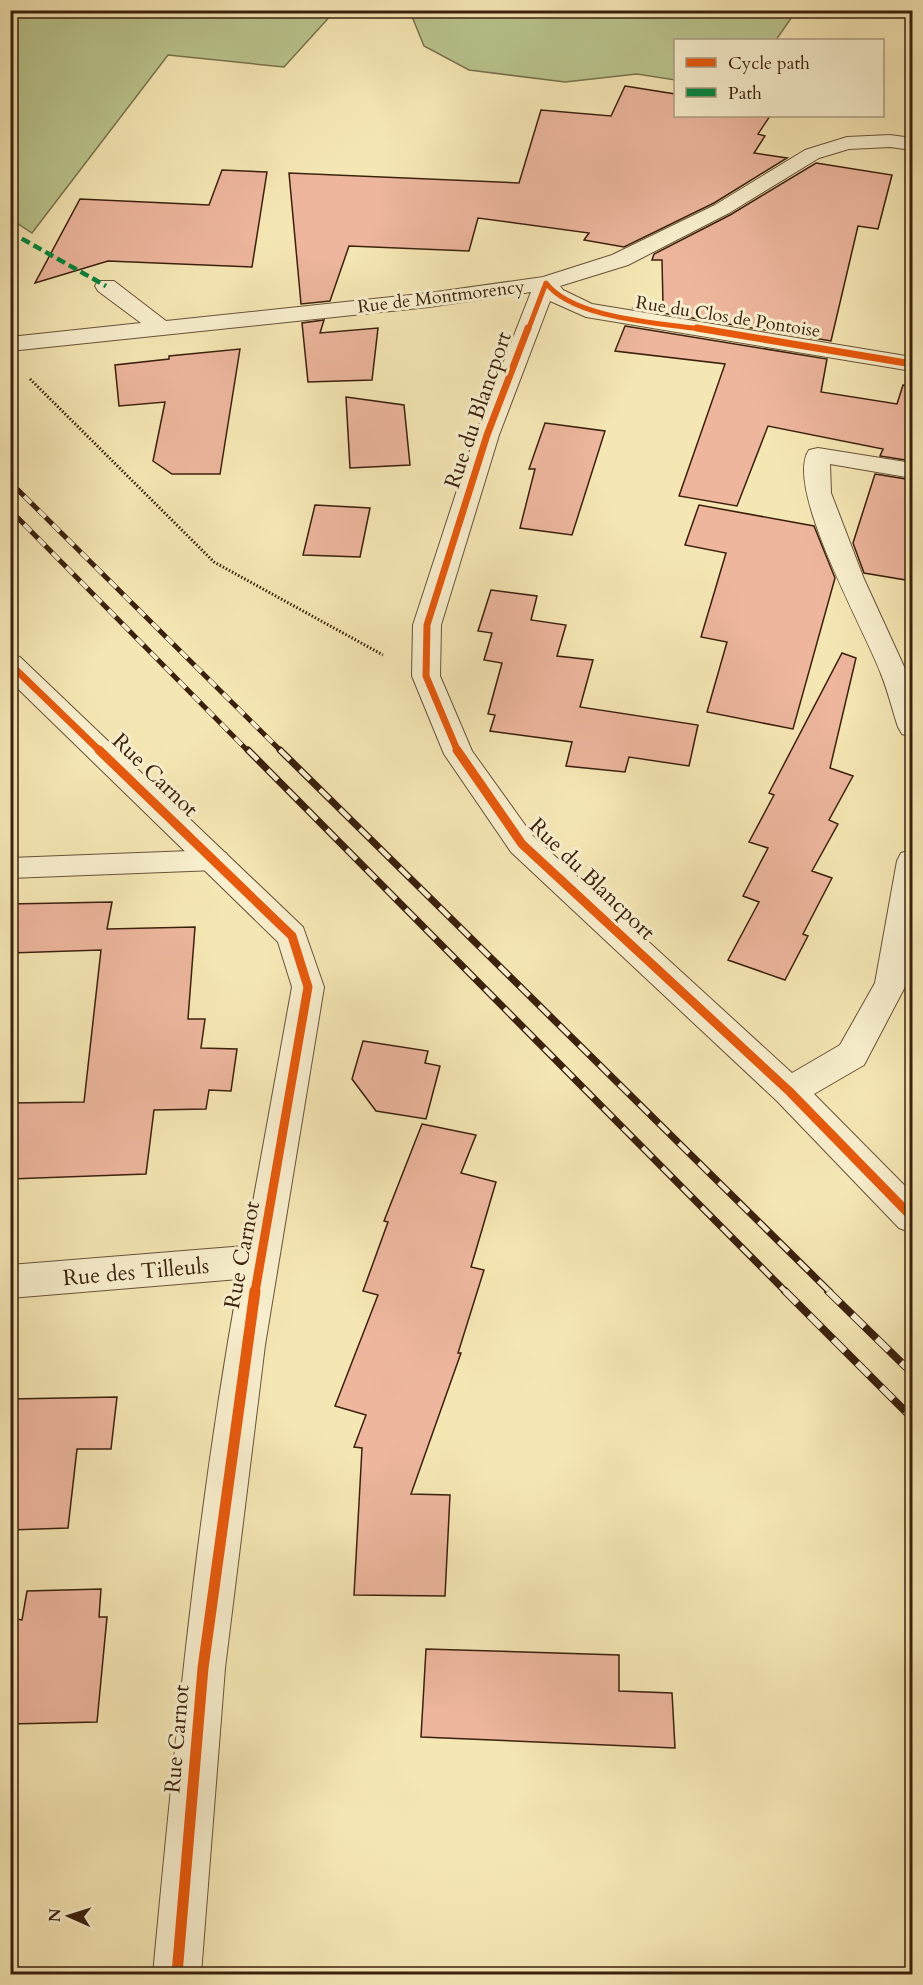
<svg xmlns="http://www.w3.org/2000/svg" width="923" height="1985" font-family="Cardo,serif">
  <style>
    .green { fill: #bac58e; stroke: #7a724e; stroke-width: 1.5 }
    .building { fill: #edb69d; stroke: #3b200e; stroke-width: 1.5 }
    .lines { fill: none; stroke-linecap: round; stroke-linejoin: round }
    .service-casing { stroke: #6a5238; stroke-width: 2 }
    .minor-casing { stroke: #6a5238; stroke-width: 2 }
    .path { stroke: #3b200e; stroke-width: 3; stroke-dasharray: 1.5 2; stroke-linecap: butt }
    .service { fill: #f8efce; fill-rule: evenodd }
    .minor { fill: #f8efce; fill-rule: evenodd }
    .rail-far2-casing { stroke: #3b200e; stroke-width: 5 }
    .rail-far1-casing { stroke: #3b200e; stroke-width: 7 }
    .rail-casing { stroke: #3b200e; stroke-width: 8 }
    .rail-far2 { stroke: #f8efce; stroke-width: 4; stroke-dasharray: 10; stroke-linecap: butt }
    .rail-far1 { stroke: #f8efce; stroke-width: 4.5; stroke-dasharray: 14; stroke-linecap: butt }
    .rail { stroke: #f8efce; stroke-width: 6; stroke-dasharray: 17; stroke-linecap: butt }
    .quiet { stroke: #00873e; stroke-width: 4.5; stroke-dasharray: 9 4.5; stroke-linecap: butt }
    .cycleway-far3-casing { stroke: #f8efce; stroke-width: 8 }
    .cycleway-far2-casing { stroke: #f8efce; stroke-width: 10 }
    .cycleway-far1-casing { stroke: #f8efce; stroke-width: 13 }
    .cycleway-casing { stroke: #f8efce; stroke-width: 15 }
    .cycleway-far3 { stroke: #e8590c; stroke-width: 5 }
    .cycleway-far2 { stroke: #e8590c; stroke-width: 7 }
    .cycleway-far1 { stroke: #e8590c; stroke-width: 9 }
    .cycleway { stroke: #e8590c; stroke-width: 11 }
    .labels { text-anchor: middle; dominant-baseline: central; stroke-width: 6; stroke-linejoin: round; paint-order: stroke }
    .far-street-label { font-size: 18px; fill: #3b200e; stroke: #f8efce }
    .street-label { font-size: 22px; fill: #3b200e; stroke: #f8efce }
  </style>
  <rect width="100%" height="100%" fill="#f5e7b4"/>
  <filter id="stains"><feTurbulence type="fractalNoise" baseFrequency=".00333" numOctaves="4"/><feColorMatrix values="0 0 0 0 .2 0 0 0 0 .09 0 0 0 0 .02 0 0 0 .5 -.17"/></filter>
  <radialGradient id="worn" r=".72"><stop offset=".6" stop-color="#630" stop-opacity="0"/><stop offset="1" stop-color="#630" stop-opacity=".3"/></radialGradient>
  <path class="green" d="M10 11 11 10 796 11 776 40H676L675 80 637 74 565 82 469 70 424 46 411 14 333 13 284 67 168 55 32 233 11 219Z"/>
  <path class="building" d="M625 86 675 94V116H770L758 134 765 136 754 153 787 158 714 203 624 247 584 240 589 233 478 218 469 251 349 246 330 301 301 304 289 173 519 183 541 110 611 116Z
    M816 163 892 175 878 229 858 226 831 341 632 308 663 305 662 260H652L654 254 730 215Z
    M222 170 267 172 252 267 108 261 35 283 80 199 209 205Z
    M324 320 320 333 378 328 372 380 308 382 302 323Z
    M625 326 827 359 821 392 897 404 903 385 912 386V461L880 456 883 449 768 426 737 506 679 496 725 364 615 351Z
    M240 349 220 474H172L153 461 165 402 119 406 115 365 169 359V356Z
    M346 397 404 405 410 465 350 468Z
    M545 423 605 431 572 535 520 528 535 469H529Z
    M875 474 912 480V581L864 573 853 543Z
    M315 505 370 508 360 557 303 555Z
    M699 505 814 526 835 578 793 729 707 712 727 642 701 637 726 553 685 545Z
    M491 590 537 596 531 620 566 625 557 656 593 660 580 707 698 725 689 766 629 757 625 772 566 766 572 742 490 731 495 715 488 714 502 663 484 660 492 633 478 631Z
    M842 653 856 658 830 768 853 776 829 820 838 824 812 871 832 878 803 934 808 936 785 980 728 960 759 902 743 896 768 848 749 842 774 795 769 793Z
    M112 902 107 929 195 927 188 1019H205L201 1048 237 1049 231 1091 209 1090 206 1109 154 1110 146 1174 10 1179V1103L84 1102 101 950 10 953V904Z
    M363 1041 428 1051 425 1063 440 1066 426 1119 376 1111 352 1079Z
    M422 1124 476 1135 461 1173 496 1182 471 1267 484 1270 458 1353H461L411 1494 450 1495 445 1596 354 1595 362 1448 354 1447 366 1415 335 1406 378 1295 363 1291 388 1222 384 1221Z
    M117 1397 111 1449H77L68 1528 10 1530V1399Z
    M101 1589 99 1617H107L97 1722 10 1724V1618L22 1620 27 1591Z
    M426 1649 619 1655V1691L672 1693 675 1748 421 1737Z"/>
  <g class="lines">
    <defs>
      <path id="service" d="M216 850 226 853 230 860 226 867 216 870 10 878V858Z"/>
      <path id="minor" d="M890 135 912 138V150L890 147 849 149 819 158 729 213 628 265 560 286 563 290 592 304 912 357V371L586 317 550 301 499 435 441 625 440 676 472 751 533 836 792 1073 840 1045 875 983 897 861 901 853 912 850V952L907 983 864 1065 814 1094 912 1193V1233L899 1228 777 1101 511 852 444 754 412 676 413 625 475 435 531 292 429 307 10 351V337L141 323 98 291 95 286 98 281H114L166 321 429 293 543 277 612 255 715 205 805 150 847 137Z
        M818 448 912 463V478L830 464 831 493 864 579 912 684V737L902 734 898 727C892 709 888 691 881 674 866 632 783 487 809 450Z
        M10 655 20 657 303 927 324 987 265 1345 225 1668 201 1974H153C175 1741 197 1509 239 1279L10 1298V1265L245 1246 292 987 278 942 10 681Z"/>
    </defs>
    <use href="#service" class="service-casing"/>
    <use href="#minor" class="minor-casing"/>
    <path class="path" d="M30 379 214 562 383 655"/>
    <use href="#service" class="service"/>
    <use href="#minor" class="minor"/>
    <defs>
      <path id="rail-far2" d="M10 482 282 752
        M10 510 249 752"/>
      <path id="rail-far1" d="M248 750 786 1292
        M280 750 830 1292"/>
      <path id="rail" d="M785 1291 912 1418
        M828 1291 912 1373"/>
    </defs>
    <use href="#rail-far2" class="rail-far2-casing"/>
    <use href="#rail-far1" class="rail-far1-casing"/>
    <use href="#rail" class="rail-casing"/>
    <use href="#rail-far2" class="rail-far2"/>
    <use href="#rail-far1" class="rail-far1"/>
    <use href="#rail" class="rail"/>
    <path class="quiet" d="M10 232 106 286"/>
    <defs>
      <path id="cycleway-far3" d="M528 330 546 283C573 319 662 323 706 330"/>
      <path id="cycleway-far2" d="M697 328 912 364
        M10 664 101 752
        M458 752 426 676 427 625 487 435 528 328"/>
      <path id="cycleway-far1" d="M99 750 292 936 308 987 255 1292
        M457 750 522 844 789 1091 912 1217"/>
      <path id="cycleway" d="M177 1974 203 1668 255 1291"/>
    </defs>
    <use href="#cycleway-far3" class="cycleway-far3-casing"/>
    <use href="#cycleway-far2" class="cycleway-far2-casing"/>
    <use href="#cycleway-far1" class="cycleway-far1-casing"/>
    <use href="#cycleway" class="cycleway-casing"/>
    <use href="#cycleway-far3" class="cycleway-far3"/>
    <use href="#cycleway-far2" class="cycleway-far2"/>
    <use href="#cycleway-far1" class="cycleway-far1"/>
    <use href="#cycleway" class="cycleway"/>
  </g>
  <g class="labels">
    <g class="far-street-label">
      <text transform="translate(441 297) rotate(-7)">Rue de Montmorency</text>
      <text transform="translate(728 317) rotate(9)">Rue du Clos de Pontoise</text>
    </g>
    <g class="street-label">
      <text transform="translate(478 410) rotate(-71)">Rue du Blancport</text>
      <text transform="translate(155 775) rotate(44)">Rue Carnot</text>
      <text transform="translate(592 879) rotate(44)">Rue du Blancport</text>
      <text transform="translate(242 1255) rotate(-79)">Rue Carnot</text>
      <text transform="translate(136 1272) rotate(-5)">Rue des Tilleuls</text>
      <text transform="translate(177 1739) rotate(-85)">Rue Carnot</text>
    </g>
  </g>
  <rect width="923" height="1985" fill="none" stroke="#f5e7b4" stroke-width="36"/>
  <rect x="12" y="12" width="899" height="1961" fill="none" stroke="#3b200e" stroke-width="3"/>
  <rect x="18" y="18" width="887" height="1949" fill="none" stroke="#3b200e" stroke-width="1.5"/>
  <rect x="674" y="39" width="210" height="78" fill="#f8efce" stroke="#ac9c81" stroke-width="1.5"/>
  <rect x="686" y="58" width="30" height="9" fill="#e8590c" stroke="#ac9c81" stroke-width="1.5"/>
  <text x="728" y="69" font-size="18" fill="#3b200e">Cycle path</text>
  <rect x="686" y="88" width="30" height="9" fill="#00873e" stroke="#ac9c81" stroke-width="1.5"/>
  <text x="728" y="99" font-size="18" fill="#3b200e">Path</text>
  <g transform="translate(69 1916) rotate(273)" stroke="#f8efce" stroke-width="4.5" paint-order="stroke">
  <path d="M0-4.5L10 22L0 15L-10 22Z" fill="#3b200e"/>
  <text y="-9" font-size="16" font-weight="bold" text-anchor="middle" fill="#3b200e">N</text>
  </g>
  <rect width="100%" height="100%" filter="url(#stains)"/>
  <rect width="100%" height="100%" fill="url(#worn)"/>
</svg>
